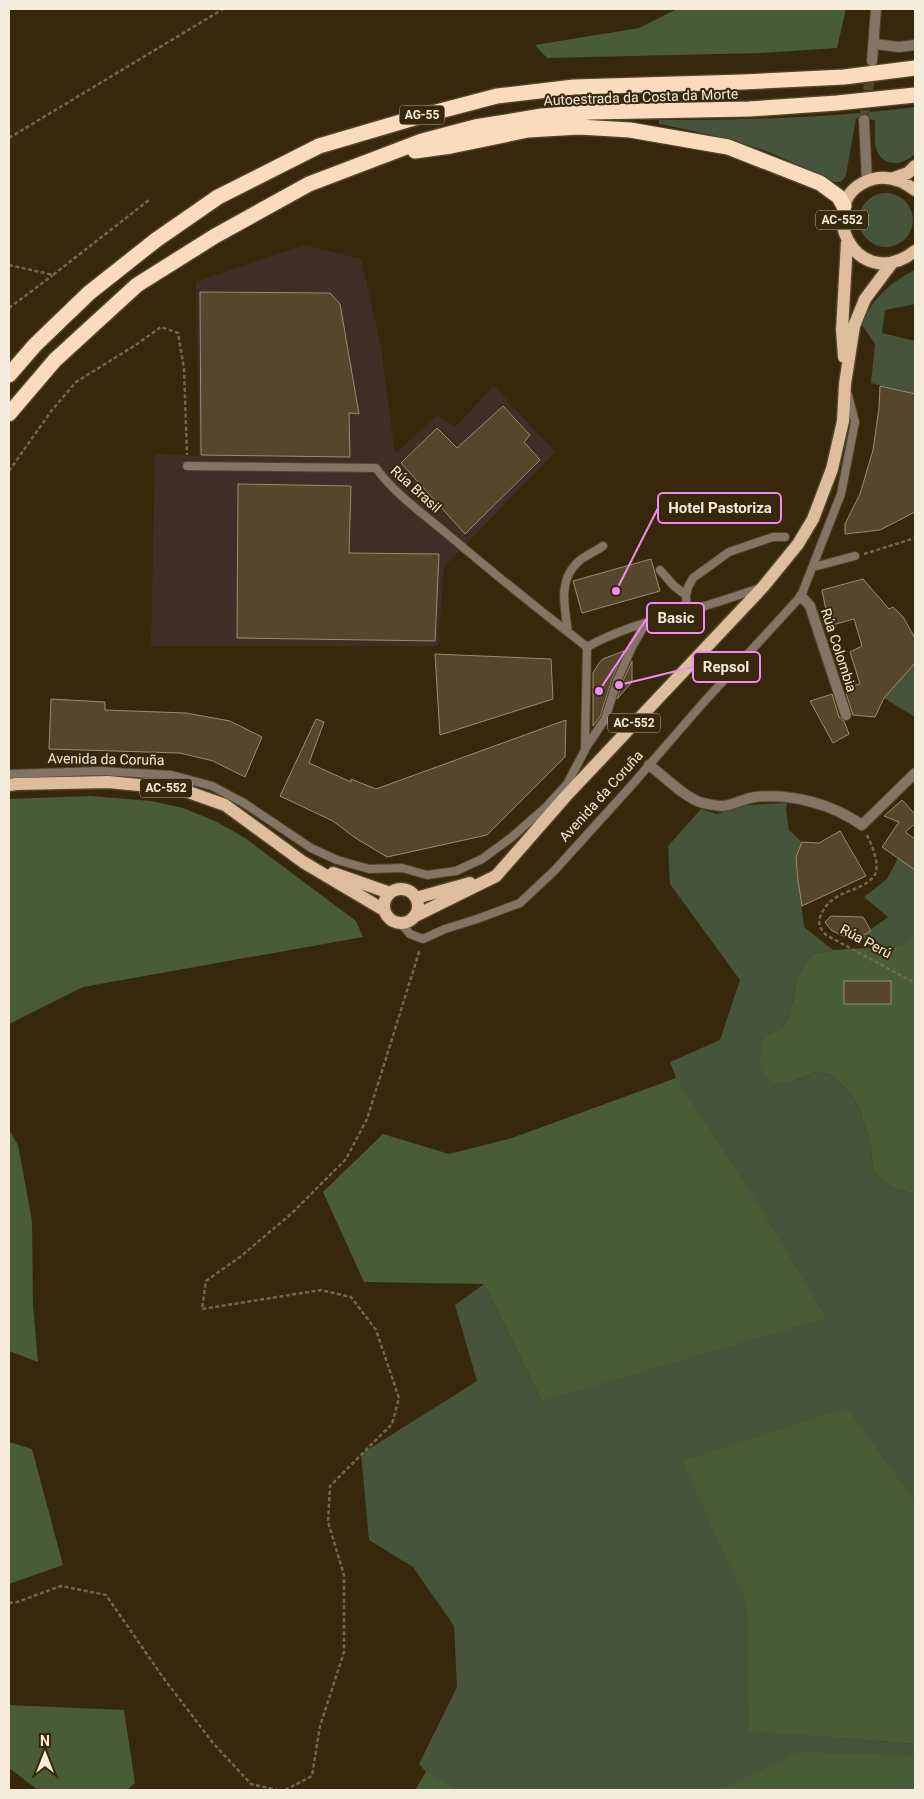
<svg xmlns="http://www.w3.org/2000/svg" width="924" height="1799" font-family="Roboto,sans-serif">
  <style>
    .industrial { fill: #402e26 }
    .green { fill: #46543c }
    .forest { fill: #485d36 }
    .building { fill: #56462b; stroke: #9d8c6e }
    .lines { fill: none; stroke-linecap: round; stroke-linejoin: round }
    .minor-tunnel { stroke: #54452b; stroke-width: 10; stroke-dasharray: 10 5; stroke-linecap: butt }
    .service-casing { stroke: #524329; stroke-width: 10 }
    .minor-casing { stroke: #524329; stroke-width: 12 }
    .primary-casing { stroke: #524329; stroke-width: 15 }
    .motorway-casing { stroke: #524329; stroke-width: 18 }
    .path { stroke: #74674f; stroke-width: 2.5; stroke-dasharray: 4 2.5; stroke-linecap: butt }
    .service { stroke: #837465; stroke-width: 8 }
    .minor { stroke: #837465; stroke-width: 10 }
    .primary { stroke: #ddbd9d; stroke-width: 12 }
    .motorway { stroke: #fadbbd; stroke-width: 15 }
    .labels { text-anchor: middle; dominant-baseline: central; stroke-width: 4; stroke-linejoin: round; paint-order: stroke }
    .shield { fill: #37280c; stroke: #bdb19e; stroke-width: 1 }
    .shield-label { font-size: 12px; font-weight: bold; fill: #f6ecdc }
    .street-label { font-size: 14px; fill: #f6ecdc; stroke: #37280c }
    .leader { fill: none; stroke: #f28af3; stroke-width: 2 }
    .callout-dot { fill: #f28af3; stroke: #37280c; stroke-width: 2 }
    .callout { fill: #37280c; stroke: #f28af3; stroke-width: 2 }
    .callout-label { font-size: 15px; text-anchor: middle; font-weight: bold; fill: #f6ecdc }
  </style>
  <rect width="100%" height="100%" fill="#37280c"/>
  <path class="industrial" d="M304 245 361 259 381 347 395 454 437 415 455 427 494 386 555 452 444 567 438 646H151L155 454 199 456 196 282Z"/>
  <path class="green" d="M915 107V154C903 166 882 168 876 148 874 139 875 129 875 120L856 118 846 175C844 179 842 182 838 182 827 183 803 167 792 162 750 142 704 133 659 124V120C745 120 830 118 915 107Z
    M859 220a27 27 0 1 1 54 0a27 27 0 1 1-54 0Z
    M915 270V304L885 310 882 333 915 341V394L871 383 875 344 862 325C871 299 891 282 915 270Z
    M915 663V717L884 698Z
    M787 803 786 810 789 830 802 842 796 857 804 927 833 950 811 955 798 975 790 1014 782 1029 769 1034 793 1081 817 1072 829 1074 841 1083 859 1106 871 1146 873 1171 892 1188 915 1194V1667L805 1735 915 1744V1790H416L426 1772 419 1764 457 1687 454 1626 413 1567 369 1540 361 1454 477 1381 455 1305 484 1284 542 1401 676 1078 670 1062 720 1040 740 980 670 884 668 846 701 809 717 814 748 805Z
    M898 858 915 870V935L902 946 877 948 860 937 888 917 864 897 887 879Z"/>
  <path class="forest" d="M677 9H846L837 48 761 53 547 58 535 45 639 28Z
    M90 796 151 801 183 808 217 822 245 838 356 921 363 937 83 987 9 1024V799Z
    M915 935V1194L892 1188 873 1171 871 1146 859 1106 841 1083 829 1074 817 1072 793 1081 775 1083 764 1076 759 1064 762 1043 769 1034 782 1029 790 1014 798 975 811 955 833 950 901 946Z
    M676 1078 761 1209 826 1318 542 1401 484 1284 364 1282 323 1192 383 1134 449 1154 512 1138Z
    M9 1130 18 1145 32 1221 33 1306 38 1362 9 1351Z
    M847 1408 915 1502V1744L749 1731 747 1604 682 1461Z
    M9 1442 32 1449 63 1565 9 1584Z
    M9 1705 124 1710 135 1783 127 1790H38L9 1768Z
    M801 1752 915 1756V1790H718Z
    M426 1772 457 1790H415Z"/>
  <path class="building" d="M200 292 330 293 340 304 359 414 349 413 350 457 201 455Z
    M880 386 915 394V512L880 530 845 534V524L860 494 873 450 879 408Z
    M503 406 530 435 524 442 540 460 465 534 401 463 437 428 457 448Z
    M238 484 351 486 349 553 439 554 435 641 237 638Z
    M651 559 660 591 582 613 573 581Z
    M863 579 889 609 893 607 903 617 915 638V663L884 698 875 717 853 715 845 690 848 689V687L860 684 850 652 862 646 854 619 829 626 822 590Z
    M624 651 612 679 600 717 593 726V673L599 663 603 659Z
    M435 654 551 659 553 699 440 735Z
    M632 661V682L617 699 622 683Z
    M832 694 839 717 844 721 849 734 833 743 810 701Z
    M51 699 105 702V710L186 713 230 721 262 737 245 777 213 761 180 753 49 749Z
    M316 719 324 722 309 763 351 782V779L376 789 566 720 565 757 487 835 387 857 354 837 333 821 280 796Z
    M902 800 915 814V824L905 832 915 839V870L882 847 899 822 884 816Z
    M840 831 866 876 802 906 798 881 796 857 802 842 819 843Z
    M831 916 863 917 871 931 860 937H845L831 930 825 922Z
    M844 981H891V1004H844Z"/>
  <g class="lines">
    <path class="minor-tunnel" d="M864 120 871 69"/>
    <defs>
      <path id="service" d="M187 466 376 468C394 493 422 513 446 533 492 572 539 610 587 647
        M813 567 855 556
        M660 570 674 586 686 595
        M687 611 686 595 688 587 693 578 729 552 773 537H785
        M568 632C565 609 558 582 576 564 583 556 595 552 603 546
        M587 647C627 625 665 618 708 605 725 600 742 594 760 588
        M585 749 605 719 617 681 632 647 644 626 649 622
        M9 774 100 771 172 775 212 786 244 803 311 848 337 860 369 869 402 868 427 875 456 871 482 859 512 837 546 807 567 784 585 750 587 647
        M397 923 403 926 410 934 423 939 445 929 477 919 520 903 555 870 631 786 703 703 801 596 841 494 855 422 848 395"/>
      <path id="minor" d="M875 44 899 47 915 45
        M872 61 876 9
        M864 120 867 181
        M801 596 810 606 846 715
        M649 765C664 776 686 799 703 803 708 804 716 806 722 806 733 806 744 798 755 797 793 793 831 804 862 825L915 773"/>
      <path id="primary" d="M894 178 908 173 915 166
        M915 190C902 180 889 175 873 179 810 197 854 298 915 251
        M844 357 842 330 847 242
        M9 785 16 784 108 782 180 789 225 805 303 862 384 910
        M333 873 390 893
        M384 906a17 17 0 1 1 34 0a17 17 0 1 1-34 0Z
        M416 898 470 883
        M415 916 496 876 566 796 763 587 798 544 813 519 832 469 843 421 845 384 854 326 865 299 892 263"/>
      <path id="motorway" d="M415 151 451 146 528 130 579 127 630 130 728 147 820 183 839 197 844 206
        M9 375 35 345 89 293 156 240 218 197 319 146 421 116 497 96 574 87 743 82 844 77 915 68
        M9 414 55 360 137 285 215 236 309 184 422 141 475 127 542 116 590 112 749 109 837 103 915 95"/>
    </defs>
    <use href="#service" class="service-casing"/>
    <use href="#minor" class="minor-casing"/>
    <use href="#primary" class="primary-casing"/>
    <use href="#motorway" class="motorway-casing"/>
    <path class="path" d="M9 138 223 9
      M9 265 53 275 149 200
      M9 308 53 275
      M9 471 52 410 76 382 134 346 161 327 178 333 184 369 187 455
      M864 554 915 538
      M867 835C872 845 881 866 874 876 862 893 831 889 821 915 817 923 820 929 826 935L915 983
      M9 1603 17 1602 61 1586 106 1595 162 1676 213 1743 251 1784 277 1790
      M285 1790 312 1776 320 1726 344 1652V1575L328 1522 330 1486 392 1424 399 1398 376 1330 351 1297 321 1290 202 1309 206 1281 240 1257 291 1214 346 1159 367 1119 420 949"/>
    <use href="#service" class="service"/>
    <use href="#minor" class="minor"/>
    <use href="#primary" class="primary"/>
    <use href="#motorway" class="motorway"/>
  </g>
  <g class="labels">
    <g class="shield">
      <rect x="399.5" y="105.5" width="45" height="19" rx="4"/>
      <rect x="816" y="210.5" width="52" height="19" rx="4"/>
      <rect x="608" y="713.5" width="52" height="19" rx="4"/>
      <rect x="140" y="778.5" width="52" height="19" rx="4"/>
    </g>
    <g class="shield-label">
      <text x="422" y="115">AG-55</text>
      <text x="842" y="220">AC-552</text>
      <text x="634" y="723">AC-552</text>
      <text x="166" y="788">AC-552</text>
    </g>
    <g class="street-label">
      <text transform="translate(641 97) rotate(-2)">Autoestrada da Costa da Morte</text>
      <text transform="translate(416 489) rotate(42)">Rúa Brasil</text>
      <text transform="translate(839 650) rotate(72)">Rúa Colombia</text>
      <text transform="translate(106 759) rotate(1)">Avenida da Coruña</text>
      <text transform="translate(601 796) rotate(-48)">Avenida da Coruña</text>
      <text transform="translate(866 941) rotate(28)">Rúa Perú</text>
    </g>
  </g>
  <path class="leader" d="M616 591L658 508M599 691L647 618M619 685L693 667"/>
  <g class="callout-dot">
    <circle cx="616" cy="591" r="5"/>
    <circle cx="599" cy="691" r="5"/>
    <circle cx="619" cy="685" r="5"/>
  </g>
  <g class="callout">
    <rect x="658" y="493" width="123" height="30" rx="5"/>
    <rect x="647" y="603" width="57" height="30" rx="5"/>
    <rect x="693" y="652" width="67" height="30" rx="5"/>
  </g>
  <g class="callout-label">
    <text x="720" y="513">Hotel Pastoriza</text>
    <text x="676" y="623">Basic</text>
    <text x="726" y="672">Repsol</text>
  </g>
  <rect width="924" height="1799" fill="none" stroke="#f6ecdc" stroke-width="20"/>
  <g transform="translate(45 1754)" stroke="#37280c" stroke-width="4" paint-order="stroke">
  <path d="M0-4L9 19L0 12L-9 19Z" fill="#f6ecdc"/>
  <text y="-8" font-size="14" font-weight="bold" text-anchor="middle" fill="#f6ecdc">N</text>
  </g>
</svg>
